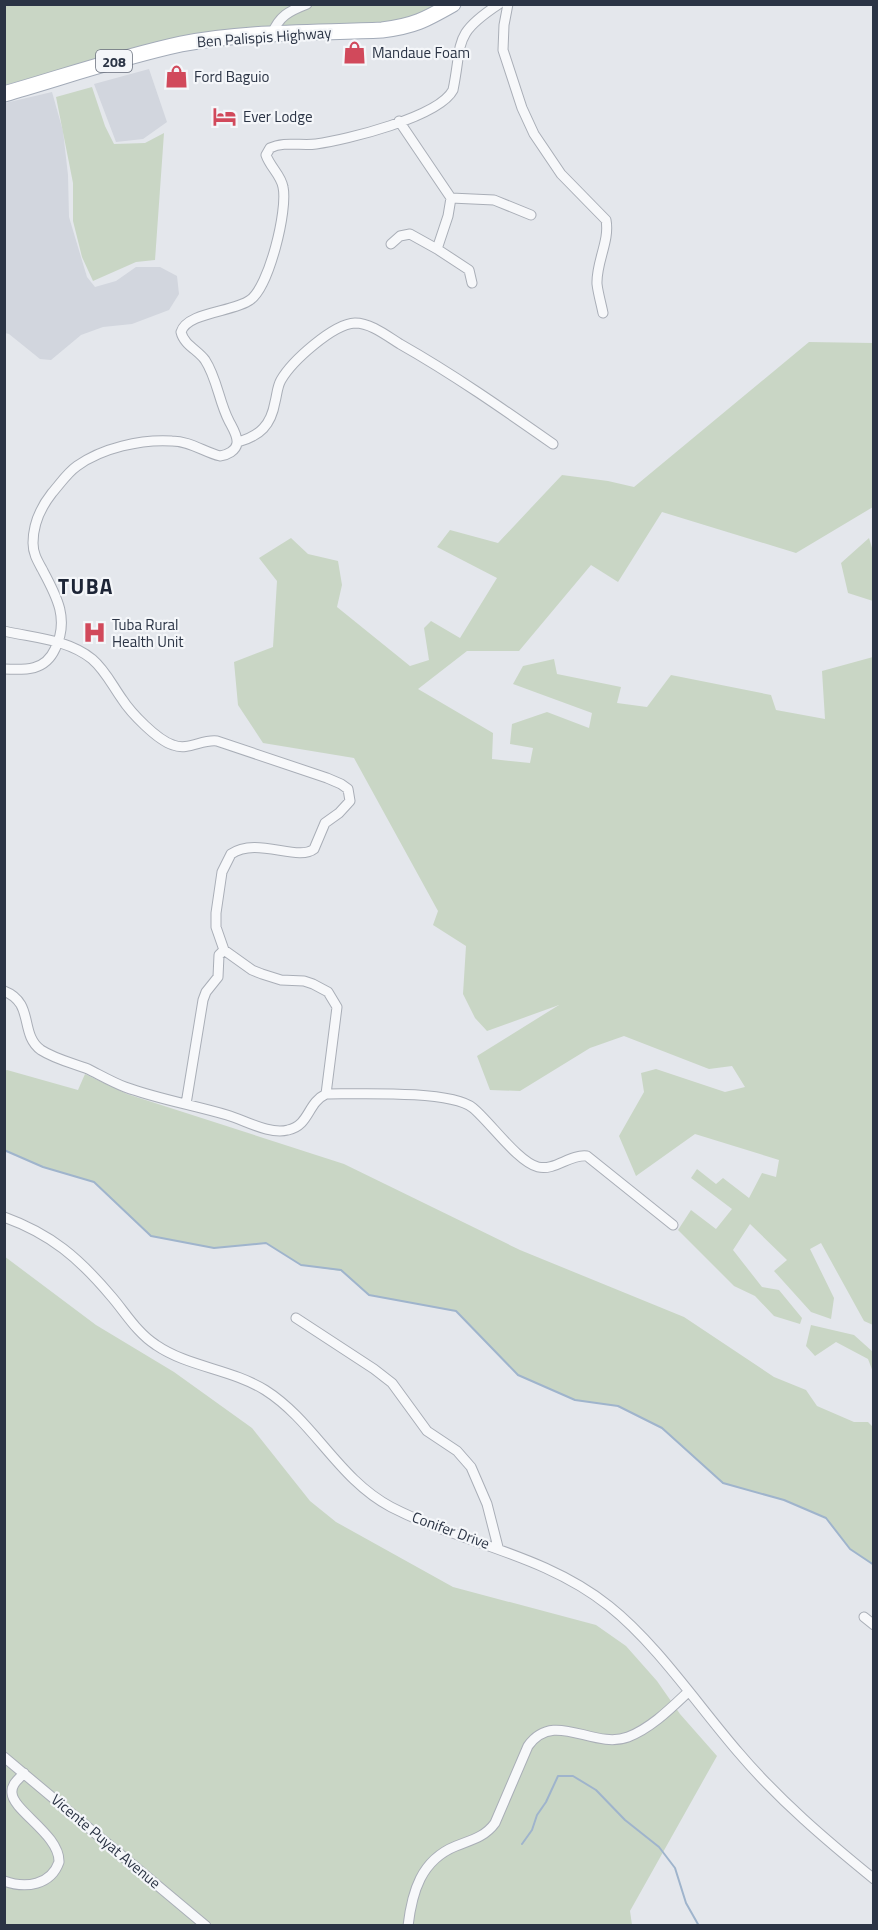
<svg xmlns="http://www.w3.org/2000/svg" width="878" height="1930" font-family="'Titillium Web',sans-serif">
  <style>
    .built { fill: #d2d6de }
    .green { fill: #c9d6c5 }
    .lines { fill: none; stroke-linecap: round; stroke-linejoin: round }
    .stream { stroke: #9fb4cc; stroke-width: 2 }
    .minor-casing { stroke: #a9aeb7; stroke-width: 11 }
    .primary-casing { stroke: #a3abb8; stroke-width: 17 }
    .minor { stroke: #f7f8fa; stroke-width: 9 }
    .primary { stroke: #fff; stroke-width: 15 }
    .labels { text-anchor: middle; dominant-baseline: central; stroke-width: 4.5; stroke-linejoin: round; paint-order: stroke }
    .shield { fill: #f4f6f9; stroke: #676e7b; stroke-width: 1.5 }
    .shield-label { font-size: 14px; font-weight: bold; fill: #2b3445 }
    .street-label { font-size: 15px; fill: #2b3445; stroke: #f4f6f9 }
    .poi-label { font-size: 15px; fill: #2b3445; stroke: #f4f6f9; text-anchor: start }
    .district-label { font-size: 21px; font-weight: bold; letter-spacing: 1.5px; fill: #1d2536; stroke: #f4f6f9 }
  </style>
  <rect width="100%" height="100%" fill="#e4e7ec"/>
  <path class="built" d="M149 69 167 122 143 139 116 142 94 84Z
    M52 92 63 131 68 175 69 217 87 277 95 287 116 281 136 267H160L177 276 179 294 169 310 132 324 103 327 81 335 51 360 40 359 9 334 5 333V103Z"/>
  <path class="green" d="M5 5H442L401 24 223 34 77 65 5 85Z
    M92 87 105 126 114 144 145 143 164 133 155 260 136 262 93 281 82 257 73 221V183L56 97Z
    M809 342 873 343V507L796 553 662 512 618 582 591 565 519 651H467L418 689 493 733 492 759 530 763 533 748 510 744 512 724 547 712 589 728 592 713 513 684 523 666 554 659 557 674 621 687 617 703 647 707 671 675 771 695 776 710 825 719 822 671 873 657V1325L864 1321 821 1243 810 1249 834 1298 831 1319 811 1312 774 1271 787 1260 750 1224 733 1250 762 1287 779 1290 802 1318 800 1324 774 1316 755 1296 734 1286 678 1230 691 1210 716 1229 732 1209 691 1178 697 1169 716 1184 723 1178 749 1198 762 1173 776 1177 779 1160 695 1134 636 1176 619 1136 644 1092 641 1073 656 1069 725 1092 745 1087 732 1066 709 1069 624 1036 590 1048 520 1091 490 1090 477 1056 559 1005 487 1031 475 1018 463 994 466 946 433 925 438 911 354 758 263 743 238 705 234 662 273 647 277 581 259 558 291 538 308 554 338 561 342 585 337 607 410 666 429 660 424 628 431 621 460 638 497 578 437 547 450 530 498 543 562 475 608 481 634 487Z
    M869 538 873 551V601L848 593 841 563Z
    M7 1070 78 1090 85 1074 127 1094 344 1164 520 1250 684 1317 774 1377 806 1390 817 1406 854 1422H868L873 1427V1565L850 1549 826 1518 784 1500 723 1483 662 1428 618 1406 575 1400 518 1375 456 1311 369 1295 341 1271 301 1265 266 1243 214 1248 151 1236 94 1182 43 1167 5 1150 4 1071Z
    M4 1256 96 1325 174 1372 252 1428 310 1501 336 1522 453 1587 596 1625 626 1646 657 1681 680 1714 717 1756 630 1911 632 1925H5Z
    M811 1325 854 1335 873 1352V1372L868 1359 836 1342 815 1356 806 1346Z"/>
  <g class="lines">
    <path class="stream" d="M4 1150 43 1167 94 1182 151 1236 214 1248 266 1243 301 1265 341 1270 369 1295 456 1311 518 1375 575 1400 618 1406 662 1428 723 1483 784 1500 826 1518 850 1549 874 1565
      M522 1844 532 1830 537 1815 546 1802 558 1776H573L596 1790 625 1820 659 1847 675 1868 686 1903 699 1926"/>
    <defs>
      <path id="minor" d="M508 4 504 25 503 50 522 108 534 134 561 174 606 220C610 241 596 262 597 284 598 293 601 303 603 313
        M272 34C279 16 289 11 307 4
        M399 121 451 198 448 216 437 249
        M451 198 494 200 531 215
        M391 244 400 236 410 234 437 249 469 270 472 283
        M238 442C260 436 271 425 275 402 277 395 277 387 281 380 292 361 333 324 355 323 371 323 387 336 400 344 453 374 503 409 553 444
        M4 631C34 638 67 639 92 659 105 670 112 685 122 699 131 713 157 740 173 745 188 751 202 739 217 741L327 778 341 784 348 789 350 801 339 813 325 823 314 849C298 862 256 836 231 854L222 872 216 913V927L224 950 252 970 262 974 281 980 304 981 313 984 328 992 337 1007 326 1094
        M4 669C26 670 45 671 55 649 70 619 56 595 42 569 37 560 33 553 33 543 33 525 41 507 52 493 60 484 67 473 77 466 102 448 141 439 172 441 190 441 204 452 220 456 227 455 236 451 237 443 238 436 232 427 229 421 219 402 217 378 205 360 198 350 184 345 181 332 187 312 234 312 250 300 269 287 288 210 283 187 281 175 270 167 266 155L270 148C284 141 301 146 316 144 346 140 439 117 453 90 463 41 452 35 499 4
        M4 991C35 1003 19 1034 41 1050 55 1059 72 1063 88 1069 100 1075 112 1082 125 1087 158 1099 193 1105 227 1115 245 1120 269 1135 288 1130 310 1125 307 1103 326 1094 357 1094 451 1090 473 1108 490 1122 518 1162 538 1167 555 1171 570 1154 587 1156L673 1225
        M186 1104 203 1000 206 992 218 977 219 955 224 950
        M4 1217C51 1234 79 1258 111 1296 125 1312 137 1333 156 1345 188 1367 231 1369 265 1390 314 1421 338 1479 391 1507 463 1544 544 1554 609 1606 657 1644 699 1707 739 1753 779 1800 826 1840 874 1879
        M296 1318 374 1369 392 1383 427 1431 457 1451 471 1467 487 1504 498 1547
        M864 1617 874 1625
        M4 1757 206 1926
        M4 1881C26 1889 51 1885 59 1862 60 1835 13 1811 12 1793 11 1784 19 1779 24 1773
        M408 1926C412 1892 421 1860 456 1846 471 1840 485 1837 495 1823L528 1746C554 1709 593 1750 628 1737 651 1728 670 1709 688 1692"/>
      <path id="primary" d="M4 94C63 77 121 57 181 44 246 31 315 33 382 30 414 26 425 20 453 4"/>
    </defs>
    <use href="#minor" class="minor-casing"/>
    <use href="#primary" class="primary-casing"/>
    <use href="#minor" class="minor"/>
    <use href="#primary" class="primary"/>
  </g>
  <defs>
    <symbol id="shop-bare" viewBox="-9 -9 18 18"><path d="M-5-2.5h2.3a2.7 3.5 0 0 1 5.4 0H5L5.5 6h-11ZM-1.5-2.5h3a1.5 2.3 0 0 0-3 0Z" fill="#d1495b" stroke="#f4f6f9" stroke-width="2.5" paint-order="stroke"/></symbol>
    <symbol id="hotel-bare" viewBox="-9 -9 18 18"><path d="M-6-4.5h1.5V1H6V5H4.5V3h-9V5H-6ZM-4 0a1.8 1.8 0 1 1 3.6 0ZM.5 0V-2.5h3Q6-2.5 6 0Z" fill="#d1495b" stroke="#f4f6f9" stroke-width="2.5" paint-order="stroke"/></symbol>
    <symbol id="hospital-bare" viewBox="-9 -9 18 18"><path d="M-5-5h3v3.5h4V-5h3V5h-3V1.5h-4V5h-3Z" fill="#d1495b" stroke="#f4f6f9" stroke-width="2.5" paint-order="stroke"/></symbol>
  </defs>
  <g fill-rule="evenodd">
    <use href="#shop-bare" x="338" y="36" width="33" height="33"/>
    <use href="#shop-bare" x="160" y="60" width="33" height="33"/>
    <use href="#hotel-bare" x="208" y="100" width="33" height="33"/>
    <use href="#hospital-bare" x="78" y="616" width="33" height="33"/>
  </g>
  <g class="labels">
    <rect class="shield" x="96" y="50" width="36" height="22" rx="4.5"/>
    <g class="shield-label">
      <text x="114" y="61">208</text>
    </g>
    <g class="street-label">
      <text transform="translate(264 37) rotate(-4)">Ben Palispis Highway</text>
      <text transform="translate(451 1530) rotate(20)">Conifer Drive</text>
      <text transform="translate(106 1841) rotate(40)">Vicente Puyat Avenue</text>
    </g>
    <g class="poi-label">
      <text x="372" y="52">Mandaue Foam</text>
      <text x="194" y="76">Ford Baguio</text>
      <text x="243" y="116">Ever Lodge</text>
      <text x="112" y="624">Tuba Rural<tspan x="112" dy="17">Health Unit</tspan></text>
    </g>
    <g class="district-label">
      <text x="86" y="586">TUBA</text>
    </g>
  </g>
  <rect width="878" height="1930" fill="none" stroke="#2b3445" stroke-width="12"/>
</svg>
